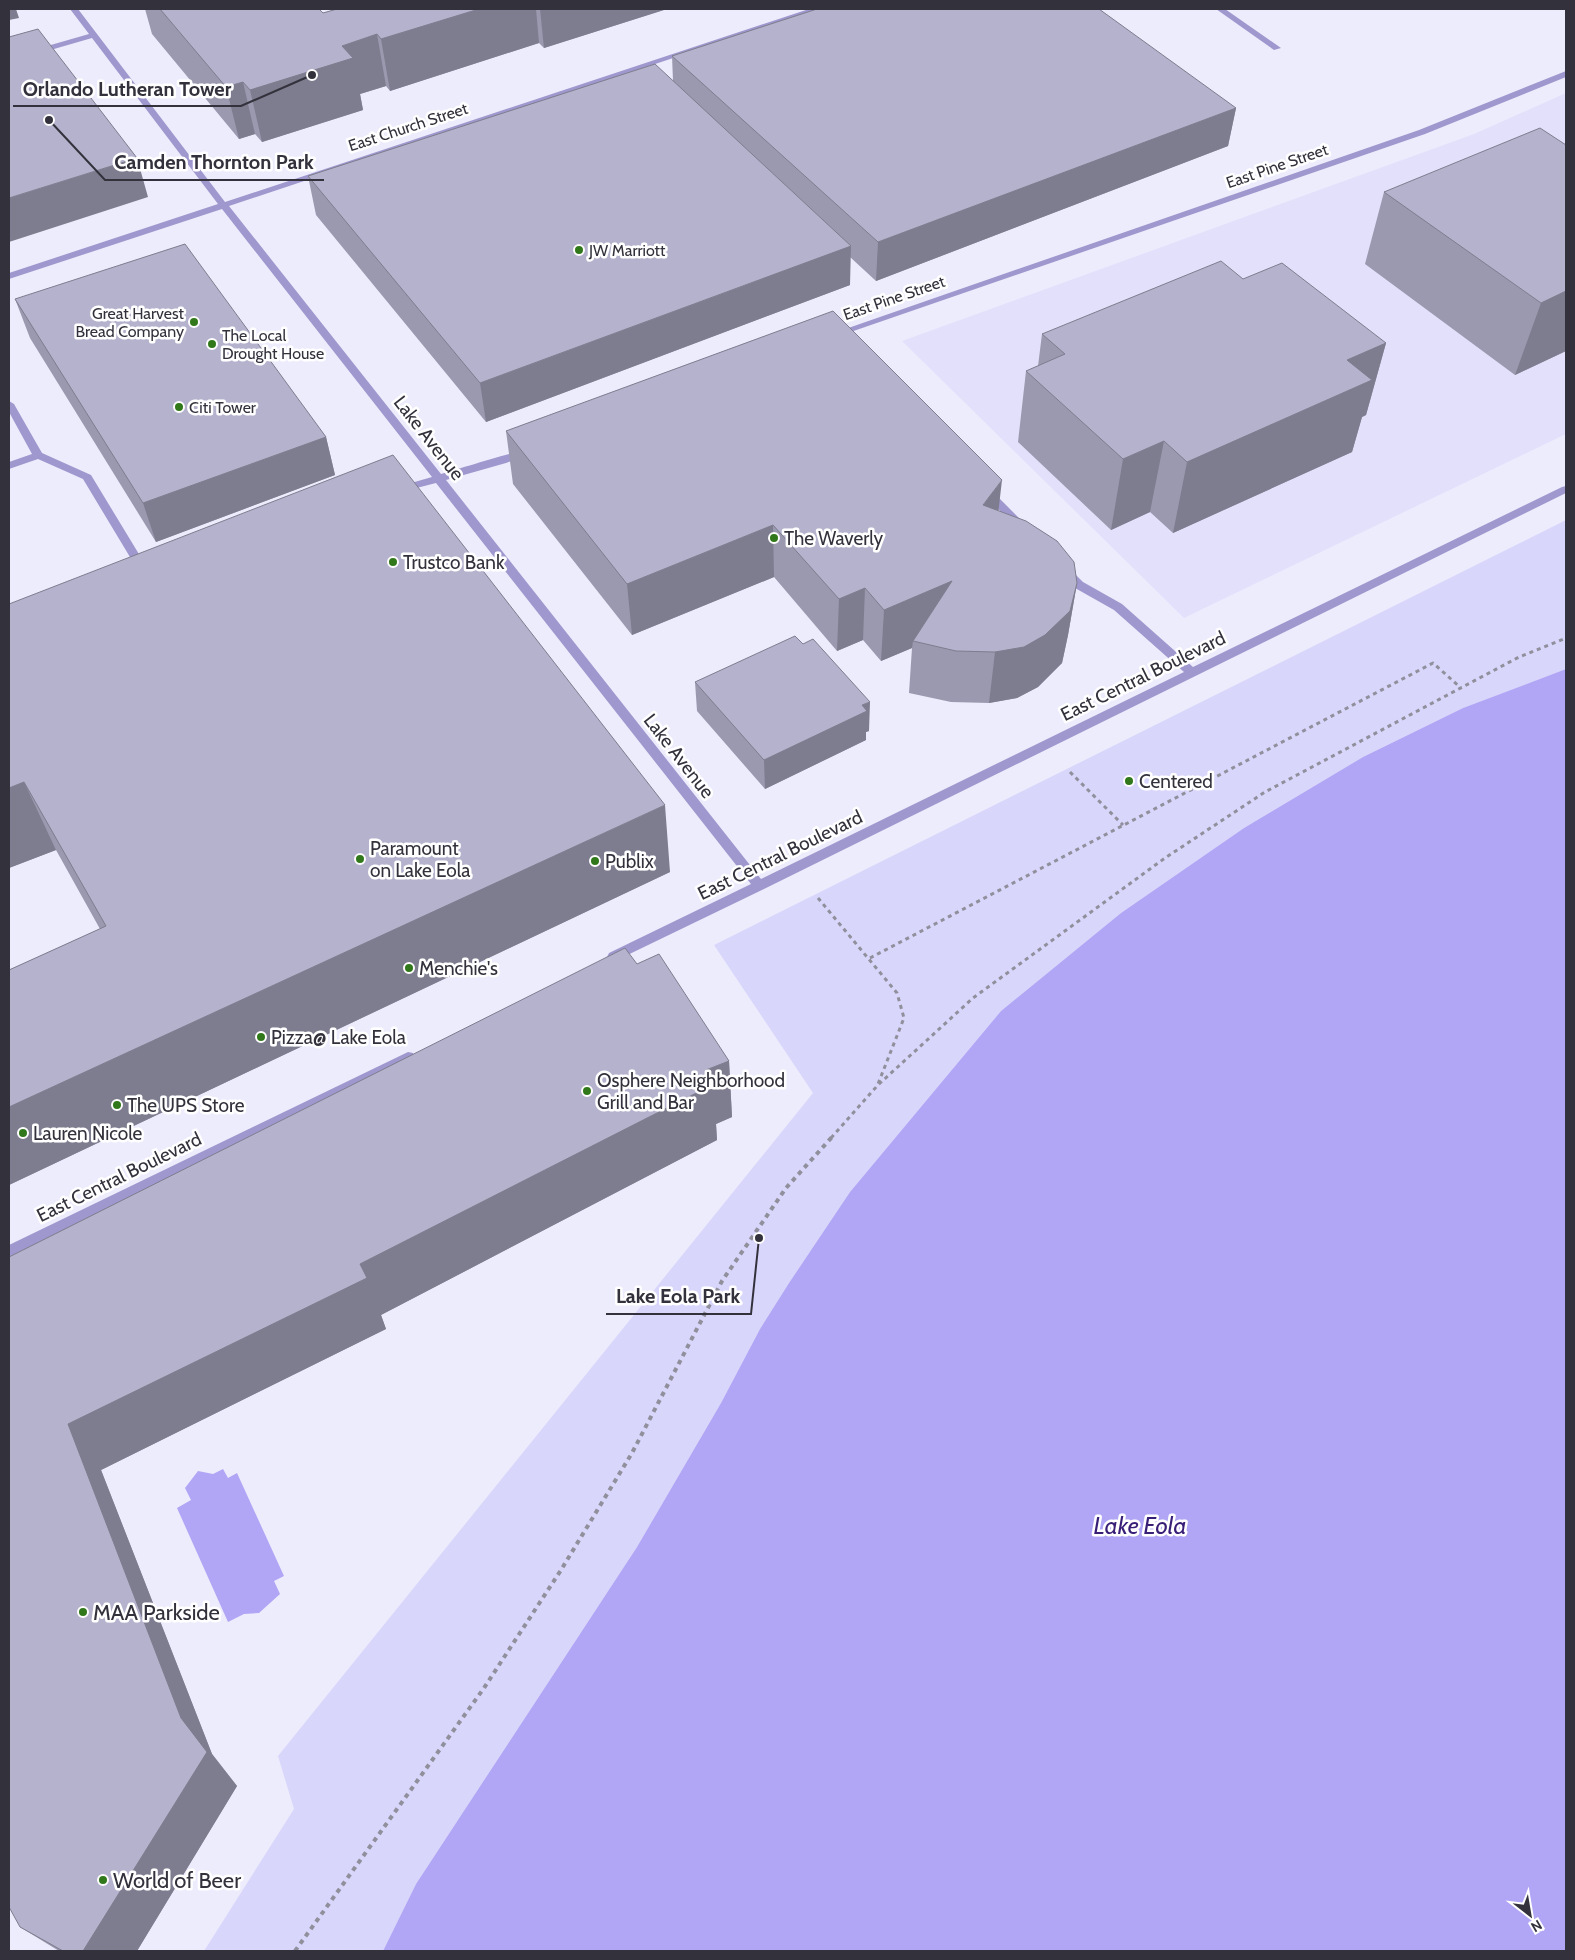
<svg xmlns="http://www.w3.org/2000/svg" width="1575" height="1960" font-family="Cabin,sans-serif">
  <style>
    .built { fill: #e3e0fc }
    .green { fill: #d9d6fb }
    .water { fill: #b0a6f5 }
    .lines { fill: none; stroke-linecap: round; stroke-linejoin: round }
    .path-far1 { stroke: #908f9c; stroke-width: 3; stroke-dasharray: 4 4; stroke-linecap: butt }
    .path { stroke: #908f9c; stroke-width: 4; stroke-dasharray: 4.5 4.5; stroke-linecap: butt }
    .minor { fill: #9f98ce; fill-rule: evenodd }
    .wall { fill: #9b99af }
    .shaded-wall { fill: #7e7d8f }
    .building { fill: #b4b2cc; stroke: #7e7d8f }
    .poi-dot { fill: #31781b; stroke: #fff; stroke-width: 2 }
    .labels { text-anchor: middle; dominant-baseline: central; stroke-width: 5; stroke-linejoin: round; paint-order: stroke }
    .far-street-label { font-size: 16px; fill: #33323c; stroke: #fff }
    .far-poi-label { font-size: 16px; fill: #33323c; stroke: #fff; text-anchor: start }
    .street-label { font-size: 19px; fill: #33323c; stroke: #fff }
    .poi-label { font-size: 19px; fill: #33323c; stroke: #fff; text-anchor: start }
    .near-poi-label { font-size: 22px; fill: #33323c; stroke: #fff; text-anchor: start }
    .near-water-label { font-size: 24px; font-style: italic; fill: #381e77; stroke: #fff }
    .leader { fill: none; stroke: #33323c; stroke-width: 2 }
    .callout-dot { fill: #33323c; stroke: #fff; stroke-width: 2 }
    .callout-label { font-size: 20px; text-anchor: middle; font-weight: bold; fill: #33323c; stroke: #fff; stroke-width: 5; stroke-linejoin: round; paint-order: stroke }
  </style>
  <rect width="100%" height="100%" fill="#edecfc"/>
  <path class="built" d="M1566 93V434L1184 618 902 341 1474 134Z"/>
  <path class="green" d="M1566 520V669L1463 708 1363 757 1244 828 1121 913 1001 1011 850 1192 789 1283 760 1329 721 1403 637 1547 416 1884 383 1951H204L294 1809 278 1756 813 1093 714 945Z"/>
  <path class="water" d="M1566 669V1951H383L416 1884 637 1547 721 1403 760 1329 789 1283 850 1192 1001 1011 1121 913 1244 828 1363 757 1463 708Z
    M223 1469 228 1478 237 1473 284 1576 274 1581 280 1594 259 1613 244 1614 228 1622 177 1508 191 1500 185 1488 198 1471 213 1474Z"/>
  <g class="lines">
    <path class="path-far1" d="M1070 772 1123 825
      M818 898 897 993 904 1018 878 1084
      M870 958 1433 663 1461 688
      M831 1138 878 1085 973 998 1165 858 1265 792 1519 657 1566 638"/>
    <path class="path" d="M295 1951 484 1688 561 1570 632 1453 722 1281 786 1188 832 1137"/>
    <path class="minor" d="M70 9H78L225 202 809 9H820L229 206 441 474C453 471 524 448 530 450V454L506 463 446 480 761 879 1184 672 1114 610 1075 588 1060 573V567H1068L1083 582 1122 604 1193 667 1562 487 1566 486V493L764 889 613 962 609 961 607 957 609 953 751 884 436 483 401 492 397 491V487L432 477 222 209 9 279V273L218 204 92 38 9 62V57L89 34Z
      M1216 9H1225L1281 48 1274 50Z
      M1566 71V77L1425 134 839 336H833L831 334 1419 130Z
      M9 401 14 404 42 453 91 475 148 569 147 572H139L83 479 38 459 9 469V462L32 454 9 412Z
      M987 489 991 490 1025 524V528H1017L983 494V490Z
      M408 1052 413 1053 414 1057 413 1061 9 1258V1245Z"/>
  </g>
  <path class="wall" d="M145 9H319L323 13 337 9H667L544 48 539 43 390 91 386 86 360 94 363 110 262 142 255 134 239 139 152 34Z
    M672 56 1236 108 1228 146 876 281 850 257V285L486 422 316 215 308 176 673 81Z
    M1566 145V351L1515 375 1365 264 1384 192Z
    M1243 279 1386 343 1366 415 1362 417 1352 452 1173 533 1150 512 1111 530 1018 442 1026 371 1038 366 1042 334Z
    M15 299 326 437 335 475 156 542 30 338Z
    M506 431 999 511 1077 583 1068 635 1062 663 1038 687 1017 698 989 703 951 702 909 693 912 648 881 661 863 640 837 651 774 577 632 635 513 484Z
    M9 604 670 872 9 1185V970L100 929 56 850 9 868Z
    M695 682 869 731 866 732V740L765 789 697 711Z
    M637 964 729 1061 732 1117 716 1124 717 1140 381 1315 386 1329 101 1470 212 1754 237 1786 137 1951H59L20 1927 9 1257Z"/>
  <path class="shaded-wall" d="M9 9H16L19 18 9 20Z
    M479 9H536L539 43 390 91 381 39Z
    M540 9H667L544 48Z
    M377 34 386 86 360 94 363 110 262 142 250 90 342 46Z
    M243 82 255 134 239 139 226 87Z
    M1236 108 1228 146 876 281 878 242Z
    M137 158 148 197 9 242V198Z
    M851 246 850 285 486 422 480 383Z
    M1566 291V351L1515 375 1541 303Z
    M1386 343 1366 415 1362 417 1352 452 1173 533 1187 462 1347 360Z
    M326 437 335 475 156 542 143 503Z
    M1164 441 1150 512 1111 530 1123 459Z
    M1002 480 996 532 983 505Z
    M773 525 774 577 632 635 627 584Z
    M952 581 913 641 912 648 881 661 884 610Z
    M1077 583 1068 635 1062 663 1038 687 1017 698 989 703 995 652Z
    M865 588 863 640 837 651 839 599Z
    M870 702 869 731 866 732V740L765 789 764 760 862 705Z
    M24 782 56 850 9 868V788Z
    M665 805 670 872 9 1185V1107Z
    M729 1061 732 1117 716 1124 717 1140 381 1315 386 1329 101 1470 212 1754 237 1786 137 1951H83L68 1424 360 1264 706 1070Z"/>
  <path class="building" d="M160 9H319L323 13 337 9H479L381 39 377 34 342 46 353 58 250 90 243 82 226 87Z
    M817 9H1099L1236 108 878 242 672 56Z
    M38 29 137 158 9 198V37Z
    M655 64 851 246 480 383 308 176Z
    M1540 128 1566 145V291L1541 303 1384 192Z
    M185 244 326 437 143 503 15 299Z
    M1221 261 1243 279 1282 263 1386 343 1347 360 1372 380 1187 462 1164 441 1123 459 1026 371 1065 354 1042 334Z
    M833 311 1002 480 983 505 1026 521 1057 541 1074 562 1077 583 1070 611 1045 635 1024 647 995 652 956 651 913 641 952 581 884 610 865 588 839 599 773 525 627 584 506 431Z
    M393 455 665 805 9 1107V970L106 926 24 782 9 788V604Z
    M795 636 803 644 813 639 870 702 862 705 867 711 764 760 695 682Z
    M625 948 637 964 659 954 729 1061 706 1070 714 1084 360 1264 367 1278 68 1424 181 1718 207 1752 83 1951H63L20 1927 9 1907V1257Z"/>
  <g class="poi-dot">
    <circle cx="579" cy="250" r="5"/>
    <circle cx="194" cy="322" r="5"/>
    <circle cx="212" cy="344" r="5"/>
    <circle cx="179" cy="407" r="5"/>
    <circle cx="774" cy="538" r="5"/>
    <circle cx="393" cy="562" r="5"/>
    <circle cx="1129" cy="781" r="5"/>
    <circle cx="360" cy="859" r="5"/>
    <circle cx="595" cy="861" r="5"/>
    <circle cx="409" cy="968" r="5"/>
    <circle cx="261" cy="1037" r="5"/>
    <circle cx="587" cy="1091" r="5"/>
    <circle cx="117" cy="1105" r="5"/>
    <circle cx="23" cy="1133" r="5"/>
    <circle cx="83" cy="1612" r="5"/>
    <circle cx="103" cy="1880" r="5"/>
  </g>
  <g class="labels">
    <g class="far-street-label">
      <text transform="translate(408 127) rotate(-18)">East Church Street</text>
      <text transform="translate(1277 166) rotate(-19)">East Pine Street</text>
      <text transform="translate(894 298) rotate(-19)">East Pine Street</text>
    </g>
    <g class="far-poi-label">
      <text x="589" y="250">JW Marriott</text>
      <text x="184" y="313" text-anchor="end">Great Harvest<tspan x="184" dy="18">Bread Company</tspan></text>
      <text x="222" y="335">The Local<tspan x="222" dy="18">Drought House</tspan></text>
      <text x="189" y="407">Citi Tower</text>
    </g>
    <g class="street-label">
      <text transform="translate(429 438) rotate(52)">Lake Avenue</text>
      <text transform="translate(1143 676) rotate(-26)">East Central Boulevard</text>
      <text transform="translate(679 756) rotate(52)">Lake Avenue</text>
      <text transform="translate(780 855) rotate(-26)">East Central Boulevard</text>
      <text transform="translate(119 1177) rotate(-26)">East Central Boulevard</text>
    </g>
    <g class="poi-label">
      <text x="784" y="538">The Waverly</text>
      <text x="403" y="562">Trustco Bank</text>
      <text x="1139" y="781">Centered</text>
      <text x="370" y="848">Paramount<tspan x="370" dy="22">on Lake Eola</tspan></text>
      <text x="605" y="861">Publix</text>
      <text x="419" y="968">Menchie's</text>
      <text x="271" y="1037">Pizza@ Lake Eola</text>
      <text x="597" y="1080">Osphere Neighborhood<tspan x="597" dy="22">Grill and Bar</tspan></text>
      <text x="127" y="1105">The UPS Store</text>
      <text x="33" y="1133">Lauren Nicole</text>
    </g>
    <g class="near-poi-label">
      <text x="93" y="1612">MAA Parkside</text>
      <text x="113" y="1880">World of Beer</text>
    </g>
    <g class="near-water-label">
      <text x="1140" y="1525">Lake Eola</text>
    </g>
  </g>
  <path class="leader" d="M312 75L241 106H13M49 120L105 180H324M759 1238L751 1314H606"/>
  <g class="callout-dot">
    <circle cx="312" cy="75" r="5"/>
    <circle cx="49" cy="120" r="5"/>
    <circle cx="759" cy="1238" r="5"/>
  </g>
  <g class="callout-label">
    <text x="127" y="96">Orlando Lutheran Tower</text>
    <text x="214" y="169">Camden Thornton Park</text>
    <text x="678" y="1303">Lake Eola Park</text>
  </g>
  <rect width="1575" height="1960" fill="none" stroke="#33323c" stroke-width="20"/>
  <g transform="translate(1530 1915) rotate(149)" stroke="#ffffff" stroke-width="4" paint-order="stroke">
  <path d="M0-4L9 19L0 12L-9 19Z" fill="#33323c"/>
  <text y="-8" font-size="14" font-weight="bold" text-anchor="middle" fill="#33323c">N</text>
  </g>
</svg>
